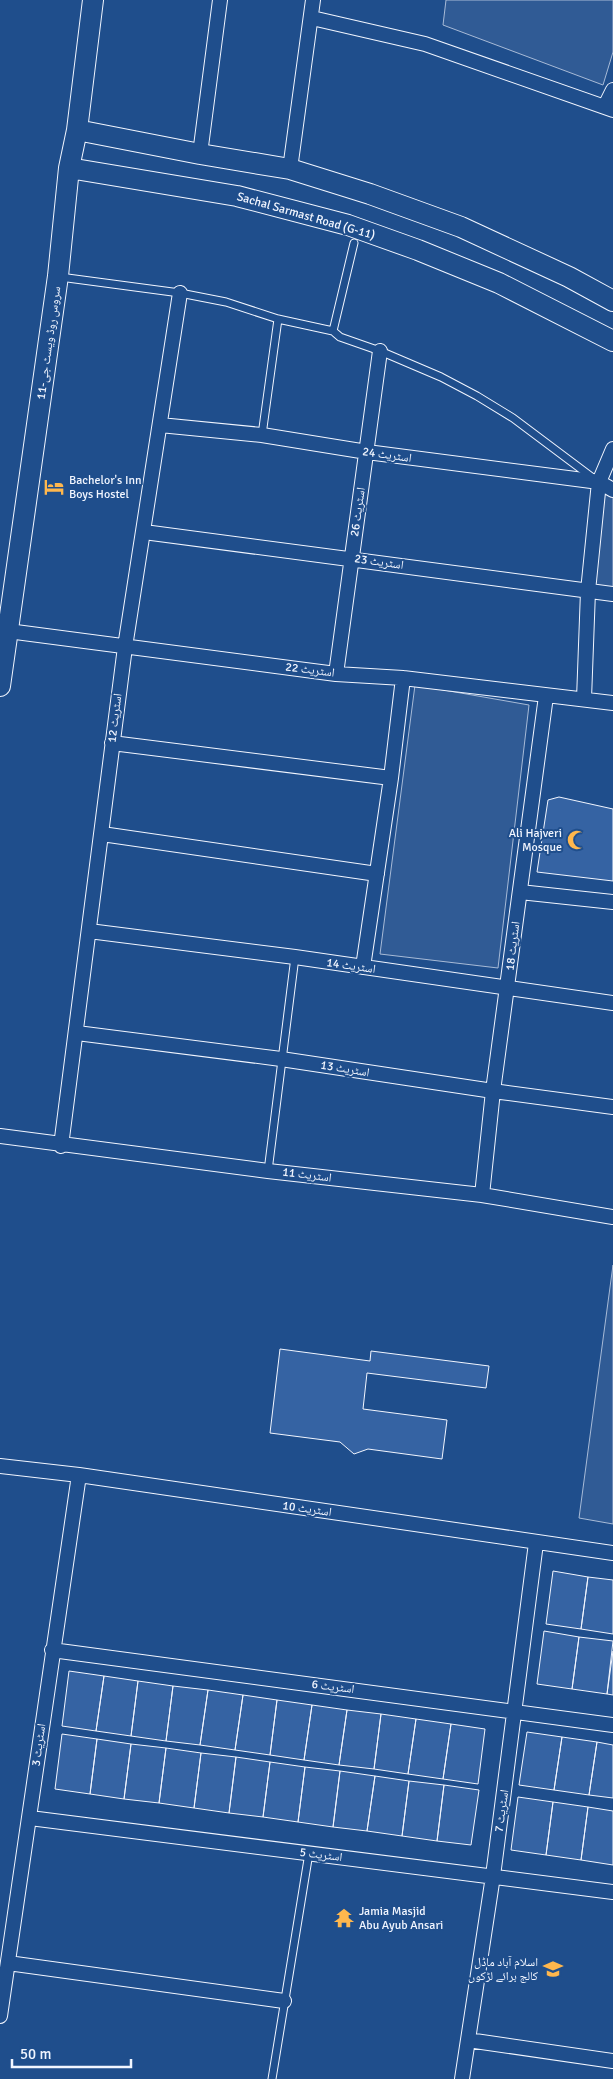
<svg xmlns="http://www.w3.org/2000/svg" width="613" height="2079" font-family="Signika,'Noto Naskh Arabic',sans-serif">
  <style>
    .built { fill: #305b95; stroke: #a8bbd7 }
    .building { fill: #3563a3; stroke: #f2f6ff }
    .lines { fill: none; stroke-linecap: round; stroke-linejoin: round }
    .service-casing { stroke: #f2f6ff; stroke-width: 9 }
    .minor-casing { stroke: #f2f6ff; stroke-width: 16 }
    .secondary-casing { stroke: #f2f6ff; stroke-width: 22 }
    .service { stroke: #1f4e8c; stroke-width: 7 }
    .minor { stroke: #1f4e8c; stroke-width: 14 }
    .secondary { stroke: #1f4e8c; stroke-width: 20 }
    .labels { text-anchor: middle; dominant-baseline: central; stroke-width: 4; stroke-linejoin: round; paint-order: stroke }
    .street-label { font-size: 12px; fill: #f2f6ff; stroke: #1f4e8c }
    .poi-label { font-size: 12px; fill: #f2f6ff; stroke: #1f4e8c; text-anchor: start }
  </style>
  <rect width="100%" height="100%" fill="#1f4e8c"/>
  <path class="built" d="M446 0H613V52L603 85 443 25Z
    M604 489 613 493V592L591 589Z
    M415 685 529 705 498 968 380 954Z
    M613 1265V1524L579 1518Z"/>
  <path class="building" d="M559 797 613 809V881L537 872 548 800Z
    M280 1349 370 1361 371 1351 489 1366 486 1388 367 1373 363 1409 447 1420 442 1459 368 1449 354 1454 340 1442 270 1433Z
    M553 1571 588 1577 581 1629 546 1624Z
    M588 1577 613 1580V1634L581 1629Z
    M544 1631 579 1637 572 1689 537 1684Z
    M579 1637 613 1641 607 1694 572 1689Z
    M613 1651V1695L607 1694Z
    M69 1671 104 1676 96 1731 62 1726Z
    M104 1676 138 1681 131 1736 96 1731Z
    M138 1681 173 1686 166 1741 131 1736Z
    M173 1686 208 1690 200 1745 166 1741Z
    M208 1690 243 1695 235 1750 200 1745Z
    M243 1695 277 1700 270 1755 235 1750Z
    M277 1700 312 1705 304 1760 270 1755Z
    M312 1705 347 1710 339 1765 304 1760Z
    M347 1710 381 1714 374 1769 339 1765Z
    M381 1714 416 1719 408 1774 374 1769Z
    M416 1719 451 1724 443 1779 408 1774Z
    M451 1724 485 1729 478 1784 443 1779Z
    M527 1732 562 1737 554 1790 519 1785Z
    M62 1734 97 1739 90 1794 55 1789Z
    M562 1737 597 1742 589 1795 554 1790Z
    M97 1739 131 1744 124 1799 90 1794Z
    M597 1742 613 1745V1798L589 1795Z
    M131 1744 166 1748 159 1803 124 1799Z
    M166 1748 201 1753 194 1808 159 1803Z
    M201 1753 236 1757 229 1813 194 1808Z
    M236 1757 270 1762 263 1817 229 1813Z
    M270 1762 305 1767 298 1822 263 1817Z
    M305 1767 340 1771 333 1827 298 1822Z
    M340 1771 375 1776 367 1831 333 1827Z
    M375 1776 409 1781 402 1836 367 1831Z
    M409 1781 444 1785 437 1841 402 1836Z
    M444 1785 479 1790 471 1845 437 1841Z
    M518 1797 553 1802 546 1855 511 1850Z
    M553 1802 588 1807 581 1860 546 1855Z
    M588 1807 613 1811V1865L581 1860Z"/>
  <g class="lines">
    <defs>
      <path id="service" d="M60 277 180 293 226 302 278 319 333 331 340 337 380 351 441 377 477 396 513 418 593 478
        M333 331 354 243
        M262 435 278 319
        M268 1171 295 957
        M272 2079 309 1853"/>
      <path id="minor" d="M312 18 425 44 613 110
        M605 106 613 90
        M200 154 220 0
        M290 169 313 0
        M160 425 262 435 367 452 599 482 613 490
        M144 532 613 594
        M8 631 336 674 403 678 613 703
        M336 674 380 351
        M584 699 588 591 599 482 613 449
        M112 743 391 778
        M102 834 377 874
        M520 892 613 902
        M89 931 295 957 613 1003
        M363 967 391 778 403 678
        M77 1033 281 1059 493 1091 613 1107
        M0 1136 268 1171 482 1195 613 1217
        M61 1146 125 647 180 293
        M482 1195 493 1091 546 696
        M0 1466 79 1475 613 1553
        M52 1650 613 1725
        M30 1818 613 1892
        M8 1963 284 2001
        M0 2016 79 1475
        M468 2040 613 2061
        M462 2079 493 1876 536 1543"/>
      <path id="secondary" d="M77 130 200 154 290 169 370 194 461 227 569 277 613 301
        M69 168 237 196 348 225 418 250 499 283 613 341
        M0 686 58 276 69 168 77 130 93 0"/>
    </defs>
    <use href="#service" class="service-casing"/>
    <use href="#minor" class="minor-casing"/>
    <use href="#secondary" class="secondary-casing"/>
    <use href="#service" class="service"/>
    <use href="#minor" class="minor"/>
    <use href="#secondary" class="secondary"/>
  </g>
  <defs>
    <symbol id="hotel-bare" viewBox="-9 -9 18 18"><path d="M-6-4.5h1.5V1H6V5H4.5V3h-9V5H-6ZM-4 0a1.8 1.8 0 1 1 3.6 0ZM.5 0V-2.5h3Q6-2.5 6 0Z" fill="#ffb74d" stroke="#1f4e8c" stroke-width="2.5" paint-order="stroke"/></symbol>
    <symbol id="mosque-bare" viewBox="-9 -9 18 18"><path d="M3.5-4.9A6 6 0 1 0 3.5 4.9A5 5 0 1 1 3.5-4.9Z" fill="#ffb74d" stroke="#1f4e8c" stroke-width="2.5" paint-order="stroke"/></symbol>
    <symbol id="temple-bare" viewBox="-9 -9 18 18"><path d="M0-6L5-2H3V0L6.5 2.5H4V6H1.5V3h-3V6H-4V2.5H-6.5L-3 0V-2H-5Z" fill="#ffb74d" stroke="#1f4e8c" stroke-width="2.5" paint-order="stroke"/></symbol>
    <symbol id="university-bare" viewBox="-9 -9 18 18"><path d="M0-5L7-2L0 1L-7-2ZM-4 1L0 2.5L4 1V4Q0 6-4 4Z" fill="#ffb74d" stroke="#1f4e8c" stroke-width="2.5" paint-order="stroke"/></symbol>
  </defs>
  <g fill-rule="evenodd">
    <use href="#hotel-bare" x="40" y="473" width="28" height="28"/>
    <use href="#mosque-bare" x="563" y="826" width="28" height="28"/>
    <use href="#temple-bare" x="330" y="1904" width="28" height="28"/>
    <use href="#university-bare" x="539" y="1955" width="28" height="28"/>
  </g>
  <g class="labels">
    <g class="street-label">
      <text transform="translate(306 216) rotate(16)">Sachal Sarmast Road (G-11)</text>
      <text transform="translate(49 343) rotate(-82)">سروس روڈ ویسٹ جی-11</text>
      <text transform="translate(387 455) rotate(8)">اسٹریٹ 24</text>
      <text transform="translate(358 512) rotate(-82)">اسٹریٹ 26</text>
      <text transform="translate(379 562) rotate(8)">اسٹریٹ 23</text>
      <text transform="translate(310 670) rotate(7)">اسٹریٹ 22</text>
      <text transform="translate(115 718) rotate(-83)">اسٹریٹ 12</text>
      <text transform="translate(513 946) rotate(-83)">اسٹریٹ 18</text>
      <text transform="translate(351 966) rotate(8)">اسٹریٹ 14</text>
      <text transform="translate(345 1069) rotate(9)">اسٹریٹ 13</text>
      <text transform="translate(307 1175) rotate(7)">اسٹریٹ 11</text>
      <text transform="translate(307 1509) rotate(8)">اسٹریٹ 10</text>
      <text transform="translate(333 1687) rotate(7)">اسٹریٹ 6</text>
      <text transform="translate(39 1745) rotate(-82)">اسٹریٹ 3</text>
      <text transform="translate(502 1811) rotate(-82)">اسٹریٹ 7</text>
      <text transform="translate(321 1855) rotate(7)">اسٹریٹ 5</text>
    </g>
    <g class="poi-label">
      <text x="69" y="480">Bachelor's Inn<tspan x="69" dy="14">Boys Hostel</tspan></text>
      <text x="562" y="833" text-anchor="end">Ali Hajveri<tspan x="562" dy="14">Mosque</tspan></text>
      <text x="359" y="1911">Jamia Masjid<tspan x="359" dy="14">Abu Ayub Ansari</tspan></text>
      <text x="538" y="1962" text-anchor="end">اسلام آباد ماڈل<tspan x="538" dy="14">کالج برائے لڑکوں</tspan></text>
    </g>
  </g>
  <path d="M12 2059v8h119v-8" fill="none" stroke="#f2f6ff" stroke-width="2.5"/>
  <text x="20" y="2059" font-size="15" fill="#f2f6ff" stroke="#1f4e8c" stroke-width="4" paint-order="stroke">50 m</text>
</svg>
